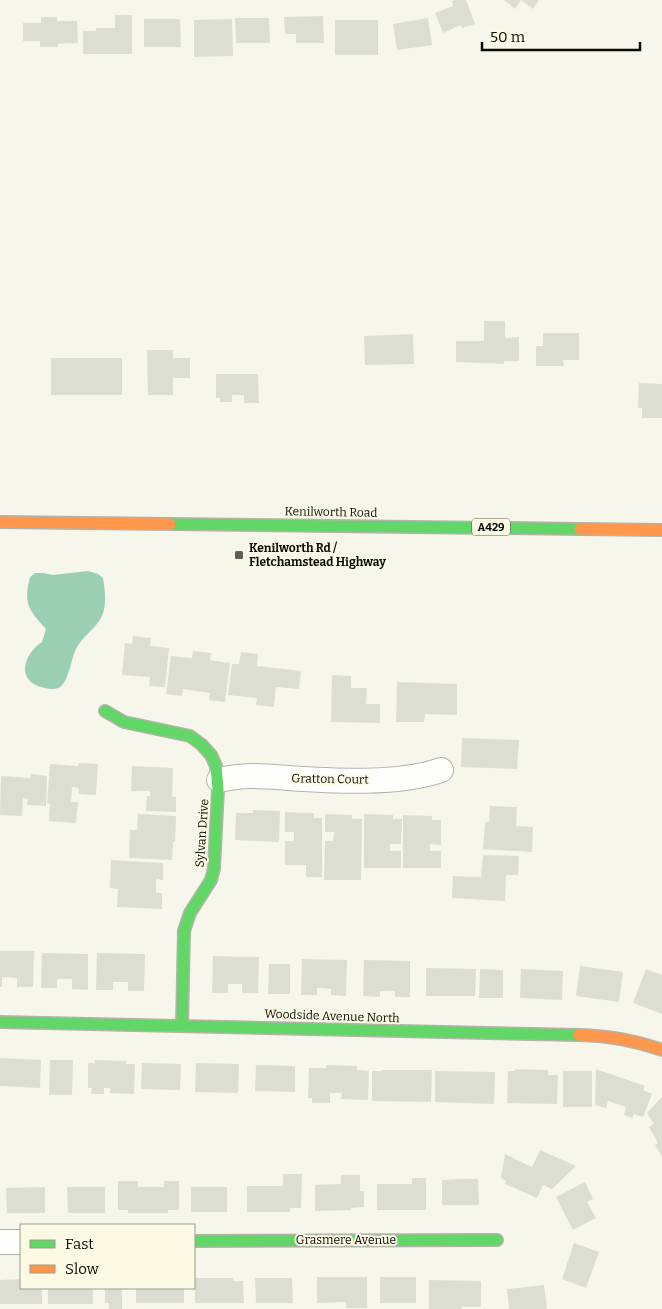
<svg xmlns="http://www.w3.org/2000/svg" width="662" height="1309" font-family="Bitter,serif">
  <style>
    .water { fill: #9bcfb1 }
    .building { fill: #dcded4 }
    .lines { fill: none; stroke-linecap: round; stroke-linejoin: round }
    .street-casing { stroke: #b4b3aa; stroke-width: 26 }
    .fast-casing { stroke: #b4b3aa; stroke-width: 14 }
    .slow-casing { stroke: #b4b3aa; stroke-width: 14 }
    .street { stroke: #fefefc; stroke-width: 24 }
    .fast { stroke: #63d668; stroke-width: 11 }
    .slow { stroke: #ff974d; stroke-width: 11 }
    .poi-dot { fill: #5e5e56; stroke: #fcfae5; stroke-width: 2 }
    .labels { text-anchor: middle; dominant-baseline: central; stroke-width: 4; stroke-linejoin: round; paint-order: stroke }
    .shield { fill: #fcfae5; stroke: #545349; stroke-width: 1 }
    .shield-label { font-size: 11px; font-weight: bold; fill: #0c0c06 }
    .street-label { font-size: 12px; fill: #0c0c06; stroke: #fcfae5 }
    .poi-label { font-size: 12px; font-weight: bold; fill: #0c0c06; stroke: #fcfae5; text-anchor: start }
  </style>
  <rect width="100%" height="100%" fill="#f7f6ea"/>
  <path class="water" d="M88 571 98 574 103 578C105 591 107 604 102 616 96 629 82 636 76 649 71 659 69 681 60 687 55 690 50 689 45 688 16 683 22 655 42 642L46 629C29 610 23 604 30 577L35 573H43L53 575Z"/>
  <path class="building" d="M455 0H466L475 24 462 28 461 25 443 33 435 13 453 6 452 1Z
    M504 0H539L533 9 521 0 515 9Z
    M115 15H132V54H83V31H96V28H115Z
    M323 16 324 43H296V34H285L284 17Z
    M41 17H57V21H77L78 43 58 44V47H40V41H23V23H41Z
    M235 18H269L270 43H236Z
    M428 18 432 45 397 50 393 24Z
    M144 19H180L181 47H144Z
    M232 19 233 56 194 57V20Z
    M335 20H378V55H335Z
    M484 321H505V338L519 337V361H504V364L456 362V341H484Z
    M543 333H579V360H563L564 366H536V346H543Z
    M413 334 414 364 365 365 364 336Z
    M147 350H173V358H190V378H173V395H148Z
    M51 358H122V395H51Z
    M216 374H258L259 403H244V395H232V402H220V398H216Z
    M639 383 662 384V418H642V408H638Z
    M133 636 151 638 150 646 169 648 165 687 149 686 150 677 122 675 125 643 132 644Z
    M193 651 211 653 210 660 230 663 225 702 209 700 210 693 183 689 182 696 166 694 171 656 192 658Z
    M241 652 258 654 257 666 301 671 299 689 276 687 274 707 256 705 257 698 228 695 232 664H239Z
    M332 675 351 676V688H367L366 704H380V723L331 722Z
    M397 682 457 684V715L425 714 424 722H396Z
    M462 738 519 740 517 769 461 767Z
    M79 763 98 764 96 795 78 794 79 788 72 787 71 802H78L76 823 49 821 50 804 47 803 50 764 78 766Z
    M132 766 173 768 172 797H176V812L146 811 147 796H150V791H131Z
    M31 774 47 776 46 806 27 805 28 799 23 798 22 816 0 815 1 776 31 778Z
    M490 806 517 807 516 826 533 827 532 852 483 849 485 822H489Z
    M253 810 280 811 279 842 235 840 236 813H253Z
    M285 812 314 813V818H322V877H306V865H285V841H294V832H285Z
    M138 814 176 816 175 842H173L172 860 129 858 130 830H137Z
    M325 814 352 815V819H362L361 880H324L325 841H333L334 832H325Z
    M364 814 393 815V819H402L401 844H390V851H401V868H364Z
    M403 815 432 816V820H441V845L430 844V851H441V868H403Z
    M483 855 519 856 518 875H506L505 901 452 898 453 876 481 877Z
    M111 860 163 863V880L156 879V893H162V909L117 907 118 889 110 888Z
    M0 951H34L33 987H17V978L2 977V987H0Z
    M42 953 88 954V990L72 989V979H57V988H41Z
    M97 953 145 954 144 991H128V982H113V990H96Z
    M213 956 259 957 258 993H242V984H228V993H212Z
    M302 959 347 960 346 996 331 995V989L324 988H317V995H301Z
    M364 960 410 961V997H395V991H380V997L363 996Z
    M269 964H290V994H268Z
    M580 966 623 972 619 1002 576 996Z
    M426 968 476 969 475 996H426Z
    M480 969 503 970V998H479Z
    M521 969 563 971 562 1000 520 998Z
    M646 969 662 975V1014L633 1003Z
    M0 1058 41 1060 40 1088 0 1086Z
    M50 1060H73L72 1095H49Z
    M95 1060 126 1061V1064H135L134 1094 110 1093V1088H104V1094H91L92 1088H88V1063H95Z
    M142 1063 181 1064 180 1090 141 1089Z
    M196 1063 239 1064 238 1093 195 1092Z
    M256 1065 295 1066V1092L255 1091Z
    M326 1065 357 1066V1070L369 1071 368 1100 341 1099 342 1093H330V1103H312V1098H308L309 1068H326Z
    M515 1069 548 1070V1075H558L557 1104 507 1103 508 1071H515Z
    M596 1069 645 1086 643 1090 652 1094 643 1117 634 1114 632 1118 624 1115 626 1107 608 1101 606 1108 595 1105Z
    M382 1070H432L431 1102 372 1101V1071H382Z
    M435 1071 495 1072 494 1104 435 1102Z
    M563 1071H592V1107H563Z
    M662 1097V1156L655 1145 658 1143 649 1127 654 1124 647 1113Z
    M540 1150 576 1166 552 1189 543 1185 537 1198 505 1184 506 1181 501 1178 505 1154 532 1167Z
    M283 1174H302L301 1208H290V1212H247V1186H283Z
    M341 1175H360V1191H364V1207L351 1208V1210L315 1211V1185L341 1184Z
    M412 1178H426V1210H377V1184H412Z
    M459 1179H478L479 1205H442V1180Z
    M118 1181H138V1187H164V1181H179V1210H168V1213H128V1210H118Z
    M585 1182 593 1199 587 1202 596 1218 573 1230 556 1197Z
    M45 1187V1213H7L6 1188Z
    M67 1187H105V1213H68Z
    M191 1187H227V1212H191Z
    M574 1243 599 1252 586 1288 562 1279Z
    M317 1277H367V1308H346V1302L317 1303Z
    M380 1277H416V1303H380Z
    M195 1278H233V1281H243L244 1303H195Z
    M255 1278H292L293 1303H256Z
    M21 1279V1288H42V1304H0V1280Z
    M429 1280 481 1281V1307H462V1309H429Z
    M544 1285 547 1309H509L507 1289Z
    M48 1288H93V1304H48Z
    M105 1288H122V1309H109V1303H105Z
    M136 1288H184V1303H136Z"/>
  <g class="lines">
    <defs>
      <path id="street" d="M219 780C247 774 261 776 288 778 333 781 399 785 441 770
        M0 1242H21"/>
      <path id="fast" d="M170 524 580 529
        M105 711 124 722 190 736 202 745 211 755 216 766 218 789 214 868 211 880 190 913 184 931 182 1025
        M0 1022 579 1035
        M194 1241 497 1240"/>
      <path id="slow" d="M0 522 170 524
        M580 529 662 530
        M579 1035C610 1036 633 1040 662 1050"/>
    </defs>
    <use href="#street" class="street-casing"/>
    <use href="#fast" class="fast-casing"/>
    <use href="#slow" class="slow-casing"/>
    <use href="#street" class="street"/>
    <use href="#fast" class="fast"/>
    <use href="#slow" class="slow"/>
  </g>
  <rect class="poi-dot" x="234" y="550" width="10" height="10" rx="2.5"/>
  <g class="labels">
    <rect class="shield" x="472" y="518.5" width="38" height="17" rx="4"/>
    <g class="shield-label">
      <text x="491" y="527">A429</text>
    </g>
    <g class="street-label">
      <text transform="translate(331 512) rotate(1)">Kenilworth Road</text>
      <text transform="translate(330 779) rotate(1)">Gratton Court</text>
      <text transform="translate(202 833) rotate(-86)">Sylvan Drive</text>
      <text transform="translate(332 1016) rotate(2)">Woodside Avenue North</text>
      <text x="346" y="1240">Grasmere Avenue</text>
    </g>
    <g class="poi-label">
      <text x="249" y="548">Kenilworth Rd /<tspan x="249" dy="14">Fletchamstead Highway</tspan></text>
    </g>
  </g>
  <rect x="20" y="1224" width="175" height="65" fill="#fcfae5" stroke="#9c9b8c"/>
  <rect x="30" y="1240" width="25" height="8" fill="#63d668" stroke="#9c9b8c"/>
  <text x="65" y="1249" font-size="15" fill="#0c0c06">Fast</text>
  <rect x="30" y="1265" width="25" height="8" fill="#ff974d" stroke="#9c9b8c"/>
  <text x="65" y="1274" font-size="15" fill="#0c0c06">Slow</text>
  <path d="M482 42v8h158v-8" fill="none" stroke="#0c0c06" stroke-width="2.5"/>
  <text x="490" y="42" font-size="15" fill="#0c0c06" stroke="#fcfae5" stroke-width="4" paint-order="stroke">50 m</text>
</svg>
